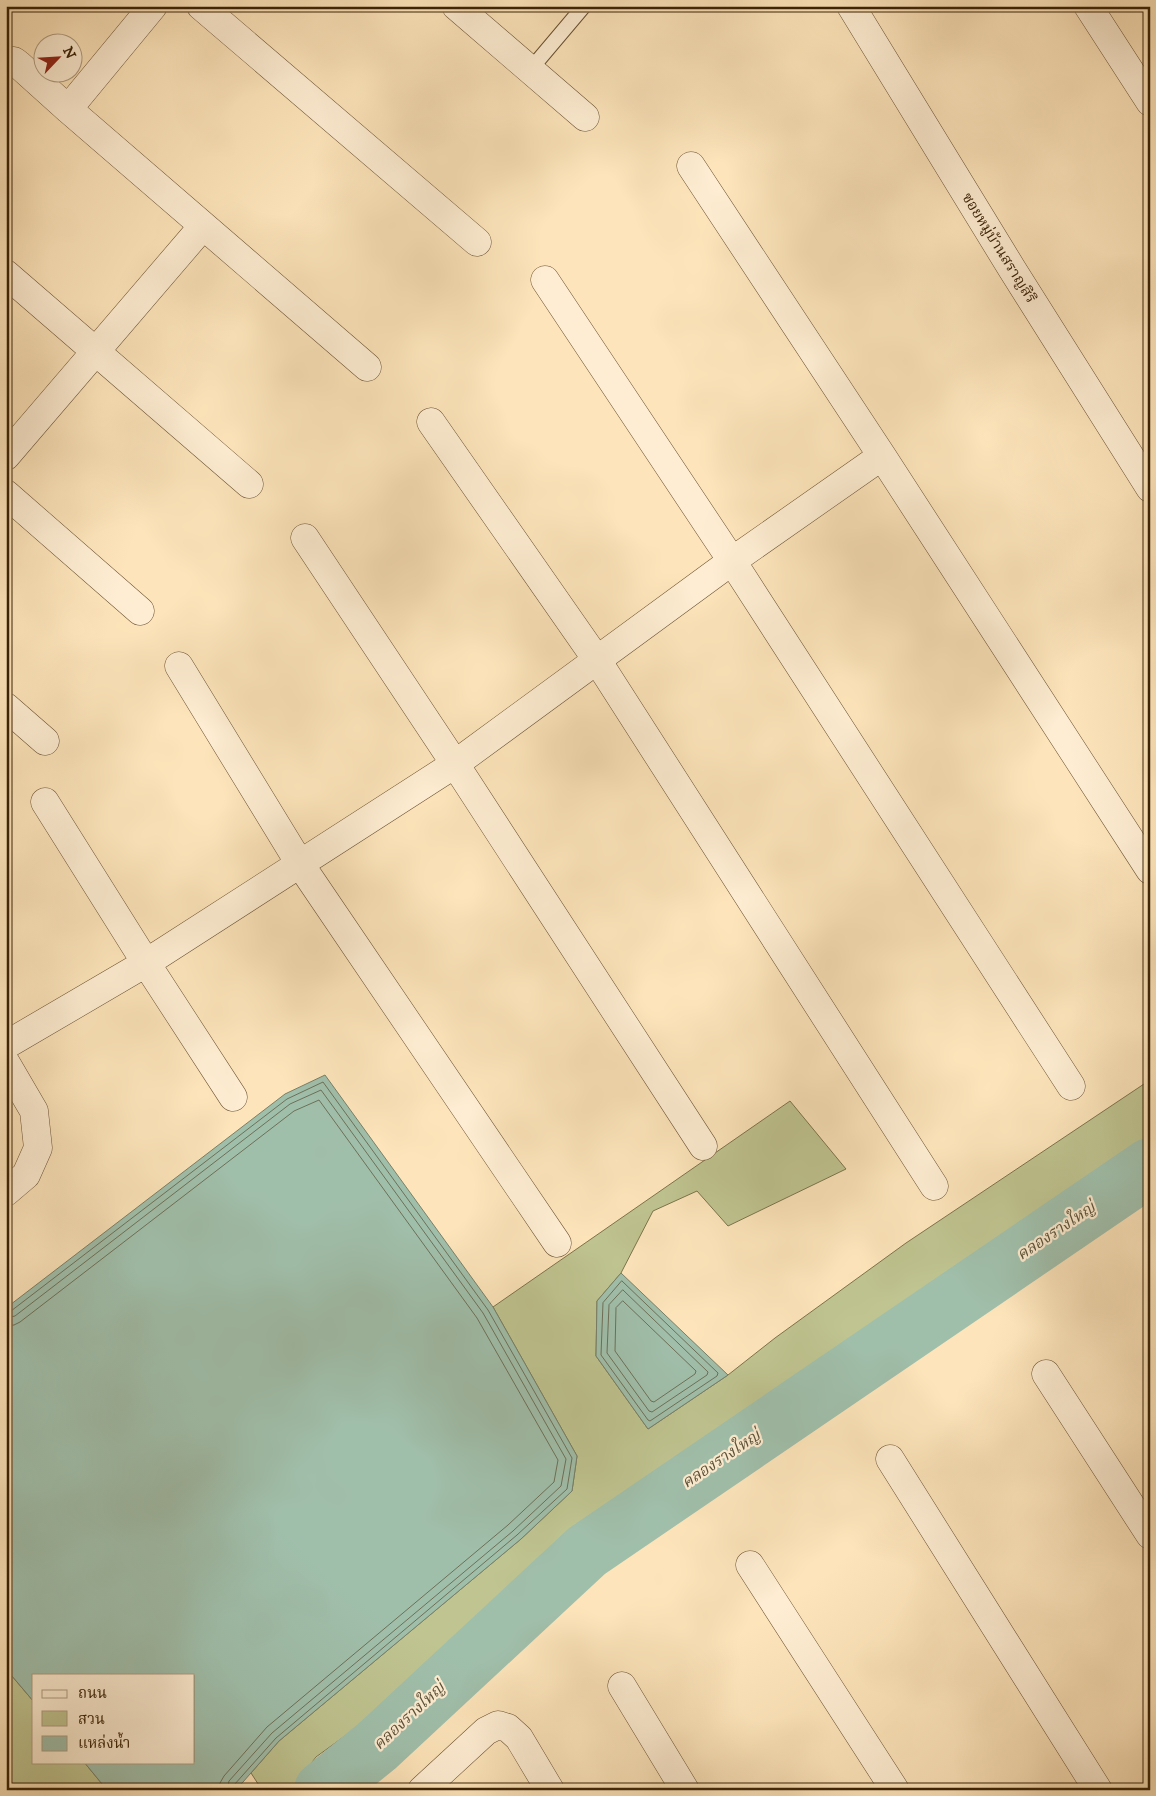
<svg xmlns="http://www.w3.org/2000/svg" width="1156" height="1796" font-family="'IM FELL DW Pica','Noto Serif Thai',serif">
  <style>
    .green { fill: #bfc490; stroke: #7c734b }
    .water { fill: #a0bfab; stroke: #778069 }
    .lines { fill: none; stroke-linecap: round; stroke-linejoin: round }
    .shore { stroke: #6d7058; stroke-width: 1 }
    .river { stroke: #a0bfab; stroke-width: 58 }
    .lane-casing { stroke: #6b5233; stroke-width: 16 }
    .street-casing { stroke: #6b5233; stroke-width: 29 }
    .lane { stroke: #feedd2; stroke-width: 14 }
    .street { stroke: #feedd2; stroke-width: 28 }
    .labels { text-anchor: middle; dominant-baseline: central; stroke-width: 4.5; stroke-linejoin: round; paint-order: stroke }
    .street-label { font-size: 15px; fill: #3a2206; stroke: #feedd2 }
    .water-label { font-size: 16px; font-style: italic; fill: #595138; stroke: #feedd2 }
  </style>
  <rect width="100%" height="100%" fill="#fde4ba"/>
  <filter id="stains"><feTurbulence type="fractalNoise" baseFrequency=".004" numOctaves="4"/><feColorMatrix values="0 0 0 0 .2 0 0 0 0 .09 0 0 0 0 .02 0 0 0 .5 -.17"/></filter>
  <radialGradient id="worn" r=".72"><stop offset=".6" stop-color="#630" stop-opacity="0"/><stop offset="1" stop-color="#630" stop-opacity=".3"/></radialGradient>
  <path class="green" d="M1150 1080V1135L948 1277 744 1414 532 1579 438 1668 316 1757 291 1790H262L251 1773 279 1741 521 1539 572 1491 577 1456 493 1307 790 1101 846 1169 728 1226 697 1191 653 1211 621 1273 597 1301 596 1356 648 1429 728 1375 775 1338 906 1243Z
    M6 1669 34 1702V1762H84L107 1790H6Z"/>
  <path class="water" d="M325 1075 493 1307 577 1456 572 1491 521 1539 279 1741 236 1790H107L84 1762H194V1675H34V1702L6 1669V1308L285 1094Z
    M621 1273 728 1375 648 1429 596 1356 597 1301Z"/>
  <g class="lines">
    <path class="shore" d="M622 1281 718 1373 717 1376 650 1421 648 1420 601 1355 603 1303Z
      M623 1290 708 1372 707 1375 652 1412 649 1411 607 1353 609 1305Z
      M623 1301 696 1371 695 1374 654 1402 651 1401 615 1351 616 1308Z
      M6 1312 11 1311 287 1099 323 1082 488 1310 572 1458 567 1489 517 1535 276 1738 234 1785 233 1790
      M6 1318 15 1316 290 1104 321 1090 483 1313 566 1459 561 1486 513 1531 272 1733 229 1781 227 1790
      M6 1326 14 1325 20 1322 294 1111 319 1100 477 1318 558 1460 554 1482 508 1525 267 1727 224 1776 220 1783 219 1790"/>
    <path class="river" d="M323 1790 377 1746 587 1551 1150 1167"/>
    <defs>
      <path id="lane" d="M530 70 584 6"/>
      <path id="street" d="M201 6 477 242
        M456 6 585 117
        M851 6 1012 269 1150 488
        M1088 6 1150 102
        M6 62 14 61 18 64 68 109 367 367
        M68 109 153 6
        M691 166 882 456 1150 870
        M6 274 249 484
        M545 280 732 561 1071 1086
        M431 422 597 660 934 1186
        M6 456 203 226
        M6 494 140 611
        M305 538 455 764 703 1146
        M179 666 300 864 557 1243
        M6 707 45 741
        M45 802 146 963 233 1097
        M6 1045 146 963 455 764 732 561 882 456
        M6 1063 34 1111 38 1148 26 1175 6 1192
        M1046 1374 1150 1535
        M890 1459 1098 1790
        M750 1565 895 1790
        M622 1686 685 1790
        M422 1790 486 1731 498 1725 508 1728 519 1738 550 1790"/>
    </defs>
    <use href="#lane" class="lane-casing"/>
    <use href="#street" class="street-casing"/>
    <use href="#lane" class="lane"/>
    <use href="#street" class="street"/>
  </g>
  <g class="labels">
    <g class="street-label">
      <text transform="translate(999 248) rotate(58)">ซอยหมู่บ้านสราญสิริ</text>
    </g>
    <g class="water-label">
      <text transform="translate(1056 1231) rotate(-34)">คลองรางใหญ่</text>
      <text transform="translate(721 1459) rotate(-34)">คลองรางใหญ่</text>
      <text transform="translate(409 1716) rotate(-43)">คลองรางใหญ่</text>
    </g>
  </g>
  <rect width="1156" height="1796" fill="none" stroke="#fde4ba" stroke-width="25"/>
  <rect x="8" y="8" width="1141" height="1781" fill="none" stroke="#3a2206" stroke-width="2.5"/>
  <rect x="12" y="12" width="1131" height="1771" fill="none" stroke="#3a2206"/>
  <rect x="32" y="1674" width="162" height="90" fill="#feedd2" stroke="#b09c80"/>
  <rect x="42" y="1690" width="25" height="8" fill="#feedd2" stroke="#b09c80"/>
  <text x="78" y="1698" font-size="15" fill="#3a2206">ถนน</text>
  <rect x="42" y="1711" width="25" height="15" fill="#bfc490" stroke="#b09c80"/>
  <text x="78" y="1724" font-size="15" fill="#3a2206">สวน</text>
  <rect x="42" y="1736" width="25" height="15" fill="#a0bfab" stroke="#b09c80"/>
  <text x="78" y="1748" font-size="15" fill="#3a2206">แหล่งน้ำ</text>
  <g transform="translate(58 58) rotate(65)"><circle r="24" fill="#feedd2" stroke="#b09c80"/>
  <path d="M0-4L9 19L0 12L-9 19Z" fill="#8f2418"/>
  <text y="-8" font-size="14" font-weight="bold" text-anchor="middle" fill="#3a2206">N</text>
  </g>
  <rect width="100%" height="100%" filter="url(#stains)"/>
  <rect width="100%" height="100%" fill="url(#worn)"/>
</svg>
